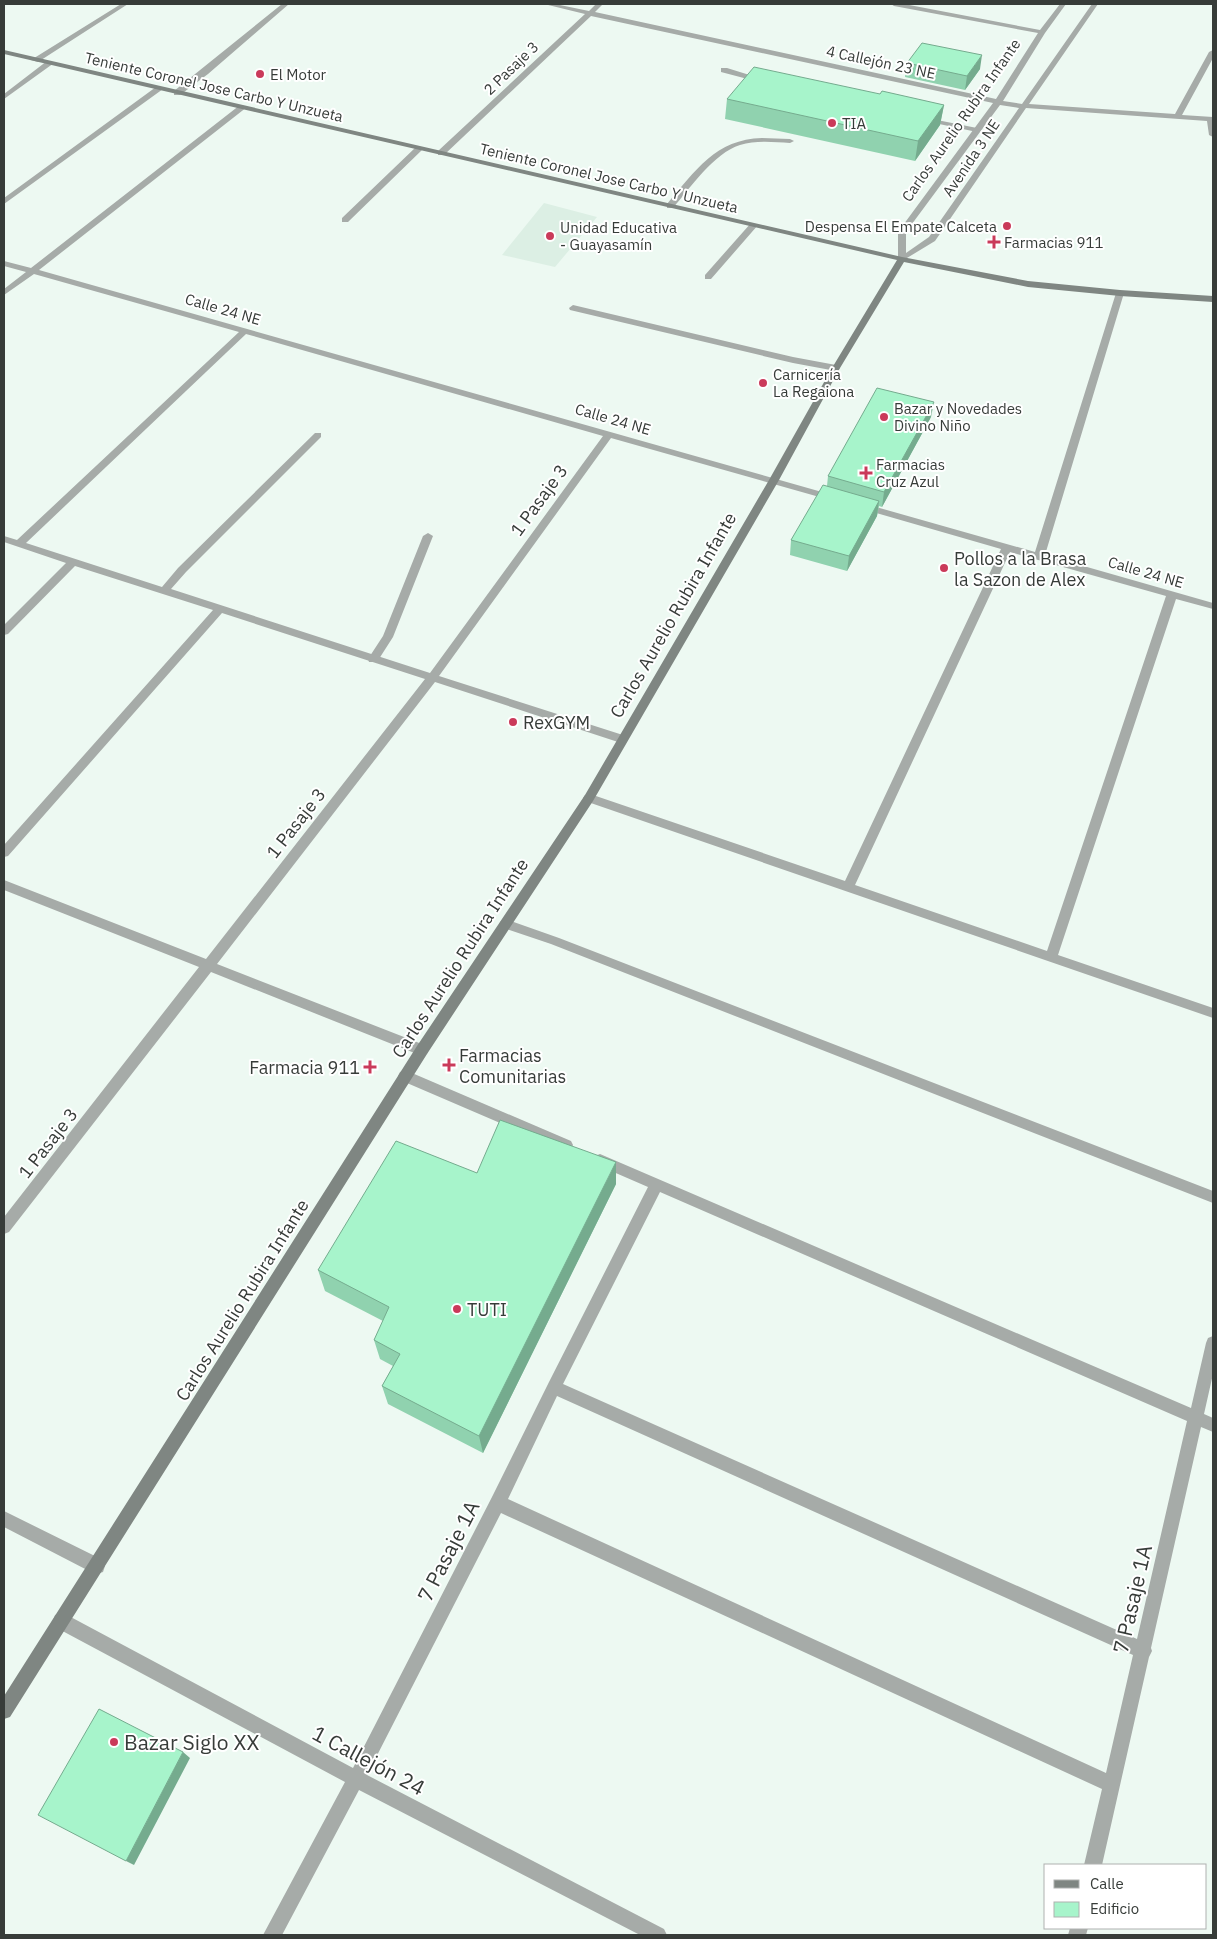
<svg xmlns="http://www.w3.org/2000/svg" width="1217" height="1939" font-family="'IBM Plex Sans',sans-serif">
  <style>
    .built { fill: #dcefe4 }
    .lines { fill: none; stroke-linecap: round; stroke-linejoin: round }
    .lane { fill: #a6aba8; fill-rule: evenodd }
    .street { fill: #a6aba8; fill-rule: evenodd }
    .secondary { fill: #7f8682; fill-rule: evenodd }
    .wall { fill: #90d2af }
    .shaded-wall { fill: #75ab8e }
    .building { fill: #a7f4cb; stroke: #75ab8e }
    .poi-dot { fill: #ca3a5a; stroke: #fff; stroke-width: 2 }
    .labels { text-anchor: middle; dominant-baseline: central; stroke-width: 4; stroke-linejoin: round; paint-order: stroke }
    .far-street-label { font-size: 15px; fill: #373c39; stroke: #fff }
    .far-poi-label { font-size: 15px; fill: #373c39; stroke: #fff; text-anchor: start }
    .street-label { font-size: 18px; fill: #373c39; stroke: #fff }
    .poi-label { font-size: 18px; fill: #373c39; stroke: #fff; text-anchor: start }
    .near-street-label { font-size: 21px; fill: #373c39; stroke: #fff }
    .near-poi-label { font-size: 21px; fill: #373c39; stroke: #fff; text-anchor: start }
  </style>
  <rect width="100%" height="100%" fill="#edf9f2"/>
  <path class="built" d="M544 203 597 217 555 267 502 255Z"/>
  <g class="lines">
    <path class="lane" d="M282 4H289L208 74 180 95H174V91Z
      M47 61 54 63 4 99V94Z
      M721 68H727L766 80 759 82 721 72Z
      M922 117 977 128 981 130 977 132 925 121H922Z
      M762 138 790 139 794 141 790 143C774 142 756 140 740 145 714 153 690 188 673 208H667V204C695 171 716 139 762 138Z
      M416 147 423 149 348 222H342V218Z
      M428 533 433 536 393 637 377 662H369L368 659 383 636 423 536Z"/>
    <path class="street" d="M121 4H128L38 62 31 60Z
      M544 4H555L589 11 596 4H603L595 12 996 99 1038 33 894 6 891 4H904L1040 30 1060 4H1066L1045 33 1003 101 1022 104 1092 4H1098L1029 104 1175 114 1209 52 1213 50V58L1182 115 1213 117V137L1209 135 1207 121 1026 108 935 241 902 261 898 259V232L993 103 591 16 444 155H438V151L585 14ZM1000 105 1019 108 929 237 906 253V232Z
      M156 87 163 89 4 204V198Z
      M240 105 247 107 39 270 836 496 838 498 833 501 830 500 611 438 439 676 626 736 628 739 626 742H618L435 682 217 964 427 1046 428 1050 427 1054 422 1055 417 1054 211 972 9 1232 4 1234V1217L199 967 4 890V880L206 959 425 679 222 613 8 856 4 857V845L213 610 75 566 8 634 4 635V625L66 563 4 542V536L17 540 239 332 34 274 4 295V289L26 272 4 266V261L31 268ZM246 334 603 436 430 673 171 589 186 572 321 437V433H315L178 568 162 587 26 543Z
      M751 223 758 225 711 279H705V275Z
      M1120 290 1124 293 1045 555 1213 603V609L1176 599 1058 955 1213 1008V1018L585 801 583 798 585 795H593L845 881 1001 549 859 508 857 506 862 503 1035 552 1116 293ZM1010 552 1166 596 1047 951 855 885Z
      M573 305 793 357 836 365 840 368 836 371 793 363 570 310 569 308Z
      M505 919 559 938 1213 1191V1203L551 944 501 927 499 924 501 921Z
      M405 1070 571 1141 573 1145 571 1149 566 1151 561 1149 400 1080 398 1076 400 1072Z
      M600 1154 1191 1408 1206 1343 1208 1338 1213 1336V1374L1204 1414 1213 1418V1432L1201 1427 1151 1648 1152 1651 1149 1657 1102 1865H1084L1102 1789 501 1513 367 1775 664 1929 667 1935H640L359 1790 282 1935H263L345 1782 55 1627 53 1621 55 1615 61 1613 67 1615 353 1768 492 1497 549 1382 648 1187 595 1164 593 1160 595 1156ZM660 1192 1187 1421 1137 1639 563 1384ZM557 1396 1133 1655 1106 1773 508 1499Z
      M4 1511 103 1560 105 1566 103 1572 97 1574 91 1572 4 1527Z
      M1070 1928H1088L1086 1935H1068Z"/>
    <path class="secondary" d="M4 50 902 257 1028 281 1120 290 1213 296V302L1120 296 1028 287 904 262 840 368 779 480 593 801 427 1054 10 1717 4 1719V1696L417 1046 585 795 769 480 832 368 897 260 4 54Z"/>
  </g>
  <path class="wall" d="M907 63 980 69 965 90 905 77Z
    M880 94 944 105 940 125 915 161 725 119 727 99Z
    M931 417 882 507 879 506 877 516 847 571 790 555 791 540 827 486 828 476Z
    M477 1173 616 1184 483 1453 388 1404 382 1386 393 1366 380 1359 374 1340 383 1321 325 1291 318 1270Z"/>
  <path class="shaded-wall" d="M982 55 980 69 965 90 967 76Z
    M944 105 940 125 915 161 918 141Z
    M934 402 931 417 882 507 884 492Z
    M879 501 877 516 847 571 849 556Z
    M616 1162V1184L483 1453 479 1436Z
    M183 1752 190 1758 134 1865 126 1861Z"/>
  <path class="building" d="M922 43 982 55 967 76 907 63Z
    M754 67 880 94 882 91 944 105 918 141 727 99Z
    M877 388 934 402 884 492 828 476Z
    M823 485 879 501 849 556 791 540Z
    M500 1120 616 1162 479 1436 382 1386 400 1354 374 1340 389 1307 318 1270 396 1141 477 1173Z
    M99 1709 183 1752 126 1861 38 1815Z"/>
  <g class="poi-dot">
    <circle cx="260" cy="74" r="5"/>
    <circle cx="832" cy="123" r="5"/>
    <circle cx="1007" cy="226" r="5"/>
    <circle cx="550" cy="236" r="5"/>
    <path d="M991.5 234.5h5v5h5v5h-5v5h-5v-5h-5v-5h5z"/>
    <circle cx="763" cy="383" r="5"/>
    <circle cx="884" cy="417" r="5"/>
    <path d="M863.5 465.5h5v5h5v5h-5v5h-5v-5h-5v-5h5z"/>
    <circle cx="944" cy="568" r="5"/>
    <circle cx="513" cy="722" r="5"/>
    <path d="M446.5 1057.5h5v5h5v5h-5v5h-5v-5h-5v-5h5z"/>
    <path d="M367.5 1059.5h5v5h5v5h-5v5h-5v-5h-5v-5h5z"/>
    <circle cx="457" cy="1309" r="5"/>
    <circle cx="114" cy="1742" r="5"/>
  </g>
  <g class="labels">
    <g class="far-street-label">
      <text transform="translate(881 62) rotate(12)">4 Callejón 23 NE</text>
      <text transform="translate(511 68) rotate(-44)">2 Pasaje 3</text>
      <text transform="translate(214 87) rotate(13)">Teniente Coronel Jose Carbo Y Unzueta</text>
      <text transform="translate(961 120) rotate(-55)">Carlos Aurelio Rubira Infante</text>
      <text transform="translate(971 158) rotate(-56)">Avenida 3 NE</text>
      <text transform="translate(609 178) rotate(13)">Teniente Coronel Jose Carbo Y Unzueta</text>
      <text transform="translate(223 309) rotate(16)">Calle 24 NE</text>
      <text transform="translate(613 419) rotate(16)">Calle 24 NE</text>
      <text transform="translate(1146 572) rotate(16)">Calle 24 NE</text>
    </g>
    <g class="far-poi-label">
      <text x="270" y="74">El Motor</text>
      <text x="842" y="123">TIA</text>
      <text x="997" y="226" text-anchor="end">Despensa El Empate Calceta</text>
      <text x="560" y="227">Unidad Educativa<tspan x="560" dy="17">- Guayasamín</tspan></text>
      <text x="1004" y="242">Farmacias 911</text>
      <text x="773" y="374">Carnicería<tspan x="773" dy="17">La Regaiona</tspan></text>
      <text x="894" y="408">Bazar y Novedades<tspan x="894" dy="17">Divino Niño</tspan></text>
      <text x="876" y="464">Farmacias<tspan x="876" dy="17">Cruz Azul</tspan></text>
    </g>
    <g class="street-label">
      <text transform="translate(539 500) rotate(-54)">1 Pasaje 3</text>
      <text transform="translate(673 615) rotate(-60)">Carlos Aurelio Rubira Infante</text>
      <text transform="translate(296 823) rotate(-52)">1 Pasaje 3</text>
      <text transform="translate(460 958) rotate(-57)">Carlos Aurelio Rubira Infante</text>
      <text transform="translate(48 1143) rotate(-52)">1 Pasaje 3</text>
      <text transform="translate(242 1300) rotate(-58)">Carlos Aurelio Rubira Infante</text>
    </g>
    <g class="poi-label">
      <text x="954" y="558">Pollos a la Brasa<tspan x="954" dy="21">la Sazon de Alex</tspan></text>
      <text x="523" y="722">RexGYM</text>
      <text x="459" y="1055">Farmacias<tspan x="459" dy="21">Comunitarias</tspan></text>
      <text x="360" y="1067" text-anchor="end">Farmacia 911</text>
      <text x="467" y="1309">TUTI</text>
    </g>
    <g class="near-street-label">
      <text transform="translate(448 1551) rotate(-63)">7 Pasaje 1A</text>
      <text transform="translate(1132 1599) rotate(-77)">7 Pasaje 1A</text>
      <text transform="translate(369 1760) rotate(28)">1 Callejón 24</text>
    </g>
    <g class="near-poi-label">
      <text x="124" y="1742">Bazar Siglo XX</text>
    </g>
  </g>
  <rect width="1217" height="1939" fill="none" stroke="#373c39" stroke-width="10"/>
  <rect x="1044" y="1864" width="162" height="65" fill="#ffffff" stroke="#afb1b0"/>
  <rect x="1054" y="1880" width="25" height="8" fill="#7f8682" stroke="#afb1b0"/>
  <text x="1090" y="1889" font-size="15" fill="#373c39">Calle</text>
  <rect x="1054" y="1902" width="25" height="15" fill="#a7f4cb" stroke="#afb1b0"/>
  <text x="1090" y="1914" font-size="15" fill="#373c39">Edificio</text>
</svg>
